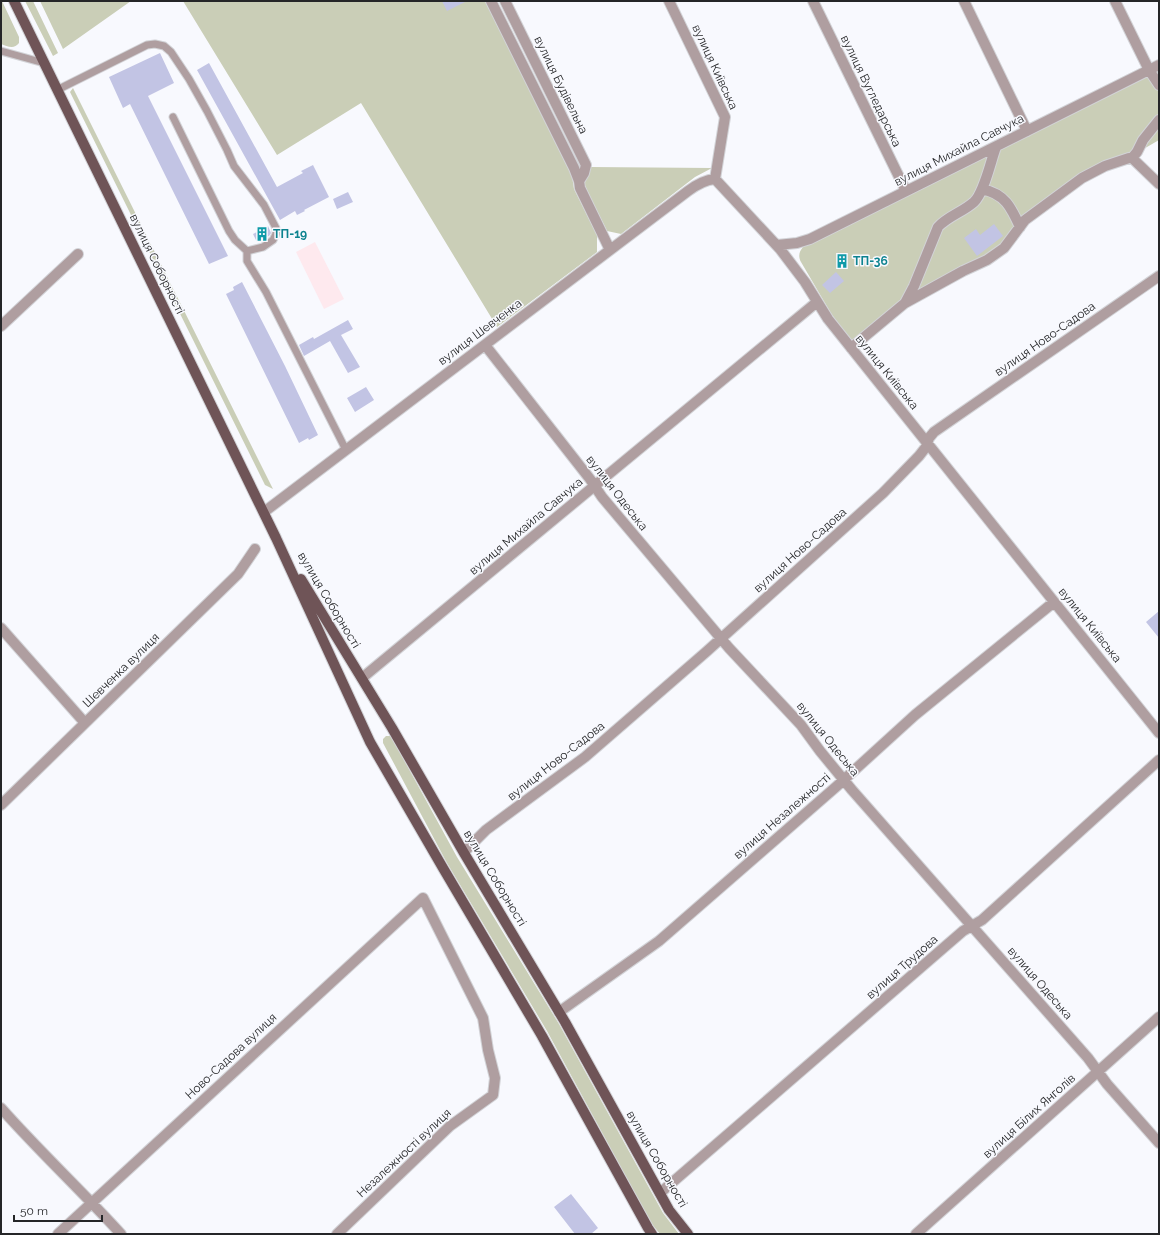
<svg xmlns="http://www.w3.org/2000/svg" width="1160" height="1235" font-family="Raleway,sans-serif">
  <style>
    .industrial { fill: #fee9ee }
    .green { fill: #caceb7 }
    .building { fill: #c2c4e4 }
    .lines { fill: none; stroke-linecap: round; stroke-linejoin: round }
    .service-casing { stroke: #d2d3d7; stroke-width: 9 }
    .minor-casing { stroke: #d2d3d7; stroke-width: 12 }
    .primary-casing { stroke: #d2d3d7; stroke-width: 12 }
    .service { stroke: #af9ea0; stroke-width: 7 }
    .minor { stroke: #af9ea0; stroke-width: 10 }
    .primary { stroke: #6f5457; stroke-width: 10 }
    .labels { text-anchor: middle; dominant-baseline: central; stroke-width: 3; stroke-linejoin: round; paint-order: stroke }
    .street-label { font-size: 12px; fill: #252628; stroke: #f8f9fe }
    .culture-label { font-size: 12px; font-weight: bold; fill: #0d838f; stroke: #f8f9fe; text-anchor: start }
  </style>
  <rect width="100%" height="100%" fill="#f8f9fe"/>
  <path class="industrial" d="M315 242 344 299 324 309 296 252Z"/>
  <path class="green" d="M1 1H2L19 37V43C14 50 7 46 1 44Z
    M25 1H33L58 53 53 56Z
    M40 1H131L63 49Z
    M183 1H485L572 176 574 189 597 235V252L497 327 361 103 277 155Z
    M1159 70V140L1135 154 1082 175 1003 246 860 337 851 340 832 315 801 262C798 256 799 252 803 247Z
    M73 88 273 489 265 485 70 92Z
    M591 167 712 168 695 177 621 234 607 231 584 184Z
    M386 736H390L392 738 457 857 559 1024 663 1213 679 1234H660L651 1223 547 1031 447 863 383 743V739Z"/>
  <path class="building" d="M442 1H467L447 11Z
    M160 53 174 83 148 96 228 256 209 264 130 104 123 108 109 77Z
    M209 63 277 187 303 173 301 171 313 165 329 197 304 210 305 211 297 215 295 211 280 220 197 70Z
    M348 192 353 202 337 209 333 199Z
    M994 224 1003 236 977 256 964 238 976 229 980 235Z
    M268 226 271 233 269 236 257 242 253 234Z
    M836 272 844 281 830 293 822 285Z
    M242 282 285 366 318 435 309 440 308 438 299 443 226 294 234 290 233 287Z
    M348 320 353 329 341 335 360 367 348 373 330 341 304 356 299 345 313 337 314 339Z
    M366 387 374 400 355 412 347 398Z
    M1159 611V638L1146 622Z
    M571 1194 598 1228 591 1234H575L554 1207Z"/>
  <g class="lines">
    <defs>
      <path id="service" d="M1 51 44 63
        M57 90 147 45 155 44 164 46 171 52 189 79 207 111 227 150 234 166 264 205 276 228V234L273 240 263 247 247 251
        M173 117 229 231 235 240 247 251V261L266 292 346 450"/>
      <path id="minor" d="M491 1 574 168 579 181 580 188 610 250
        M505 1 586 165 584 173 579 181
        M669 1 725 117 715 179 780 249 805 282 828 319 1159 733
        M813 1 906 191
        M964 1 1027 131
        M1115 1 1149 70 1159 85
        M1132 158 1159 184
        M982 189C1005 194 1011 207 1020 227
        M777 245 797 243 810 239 1159 65
        M905 303 914 286 938 227C948 216 963 212 974 202 984 193 991 160 996 147
        M1 326 78 254
        M485 345 590 479 602 497 729 648 801 725 820 751 852 790 1088 1058 1107 1084 1159 1143
        M851 348 905 303 963 271 987 260 1004 248 1025 220 1082 178 1105 166 1129 158H1132L1137 152 1143 140 1159 120
        M264 512 688 191C696 185 704 180 715 179
        M1 628 85 723
        M362 678 817 302
        M1 805 238 574 255 549
        M464 852 486 830 585 757 706 652 883 493 919 456 926 447 929 438 934 432 1159 276
        M559 1012 659 941 837 786 915 715 1054 602
        M1 1108C39 1151 82 1191 121 1234
        M660 1193 963 931 982 920 1159 760
        M58 1234 423 898 483 1018 488 1050 495 1078 493 1095 450 1126 337 1234
        M916 1234 1159 1017"/>
      <path id="primary" d="M14 1 276 538 370 742 443 868 542 1036 648 1228 652 1234
        M301 579 392 728 464 853 565 1022 669 1210 688 1234"/>
    </defs>
    <use href="#service" class="service-casing"/>
    <use href="#minor" class="minor-casing"/>
    <use href="#primary" class="primary-casing"/>
    <use href="#service" class="service"/>
    <use href="#minor" class="minor"/>
    <use href="#primary" class="primary"/>
  </g>
  <defs>
    <symbol id="building-bare" viewBox="-9 -9 18 18"><path d="M-4-6H4V6H1V3H-1V6H-4ZM-2.5-4.3h1.7v1.8h-1.7ZM.8-4.3h1.7v1.8H.8ZM-2.5-1h1.7V.8h-1.7ZM.8-1h1.7V.8H.8Z" fill="#0f9aa8" stroke="#f8f9fe" stroke-width="2.5" paint-order="stroke"/></symbol>
  </defs>
  <g fill-rule="evenodd">
    <use href="#building-bare" x="252" y="224" width="20" height="20"/>
    <use href="#building-bare" x="832" y="251" width="20" height="20"/>
  </g>
  <g class="labels">
    <g class="street-label">
      <text transform="translate(715 67) rotate(65)">вулиця Київська</text>
      <text transform="translate(561 85) rotate(64)">вулиця Будівельна</text>
      <text transform="translate(871 91) rotate(64)">вулиця Вугледарська</text>
      <text transform="translate(959 150) rotate(-27)">вулиця Михайла Савчука</text>
      <text transform="translate(157 264) rotate(64)">вулиця Соборності</text>
      <text transform="translate(480 332) rotate(-37)">вулиця Шевченка</text>
      <text transform="translate(1045 339) rotate(-35)">вулиця Ново-Садова</text>
      <text transform="translate(887 372) rotate(51)">вулиця Київська</text>
      <text transform="translate(617 493) rotate(52)">вулиця Одеська</text>
      <text transform="translate(526 526) rotate(-40)">вулиця Михайла Савчука</text>
      <text transform="translate(800 550) rotate(-42)">вулиця Ново-Садова</text>
      <text transform="translate(329 600) rotate(59)">вулиця Соборності</text>
      <text transform="translate(1090 625) rotate(51)">вулиця Київська</text>
      <text transform="translate(121 670) rotate(-44)">Шевченка вулиця</text>
      <text transform="translate(828 739) rotate(51)">вулиця Одеська</text>
      <text transform="translate(556 761) rotate(-38)">вулиця Ново-Садова</text>
      <text transform="translate(782 816) rotate(-41)">вулиця Незалежності</text>
      <text transform="translate(495 878) rotate(59)">вулиця Соборності</text>
      <text transform="translate(902 967) rotate(-41)">вулиця Трудова</text>
      <text transform="translate(1040 983) rotate(49)">вулиця Одеська</text>
      <text transform="translate(231 1056) rotate(-43)">Ново-Садова вулиця</text>
      <text transform="translate(1029 1116) rotate(-42)">вулиця Білих Янголів</text>
      <text transform="translate(404 1153) rotate(-43)">Незалежності вулиця</text>
      <text transform="translate(657 1159) rotate(60)">вулиця Соборності</text>
    </g>
    <g class="culture-label">
      <text x="273" y="234">ТП-19</text>
      <text x="853" y="261">ТП-36</text>
    </g>
  </g>
  <rect width="1160" height="1235" fill="none" stroke="#252628" stroke-width="4"/>
  <path d="M14 1215v6h88v-6" fill="none" stroke="#252628" stroke-width="2"/>
  <text x="20" y="1215" font-size="12" fill="#252628" stroke="#f8f9fe" stroke-width="3" paint-order="stroke">50 m</text>
</svg>
